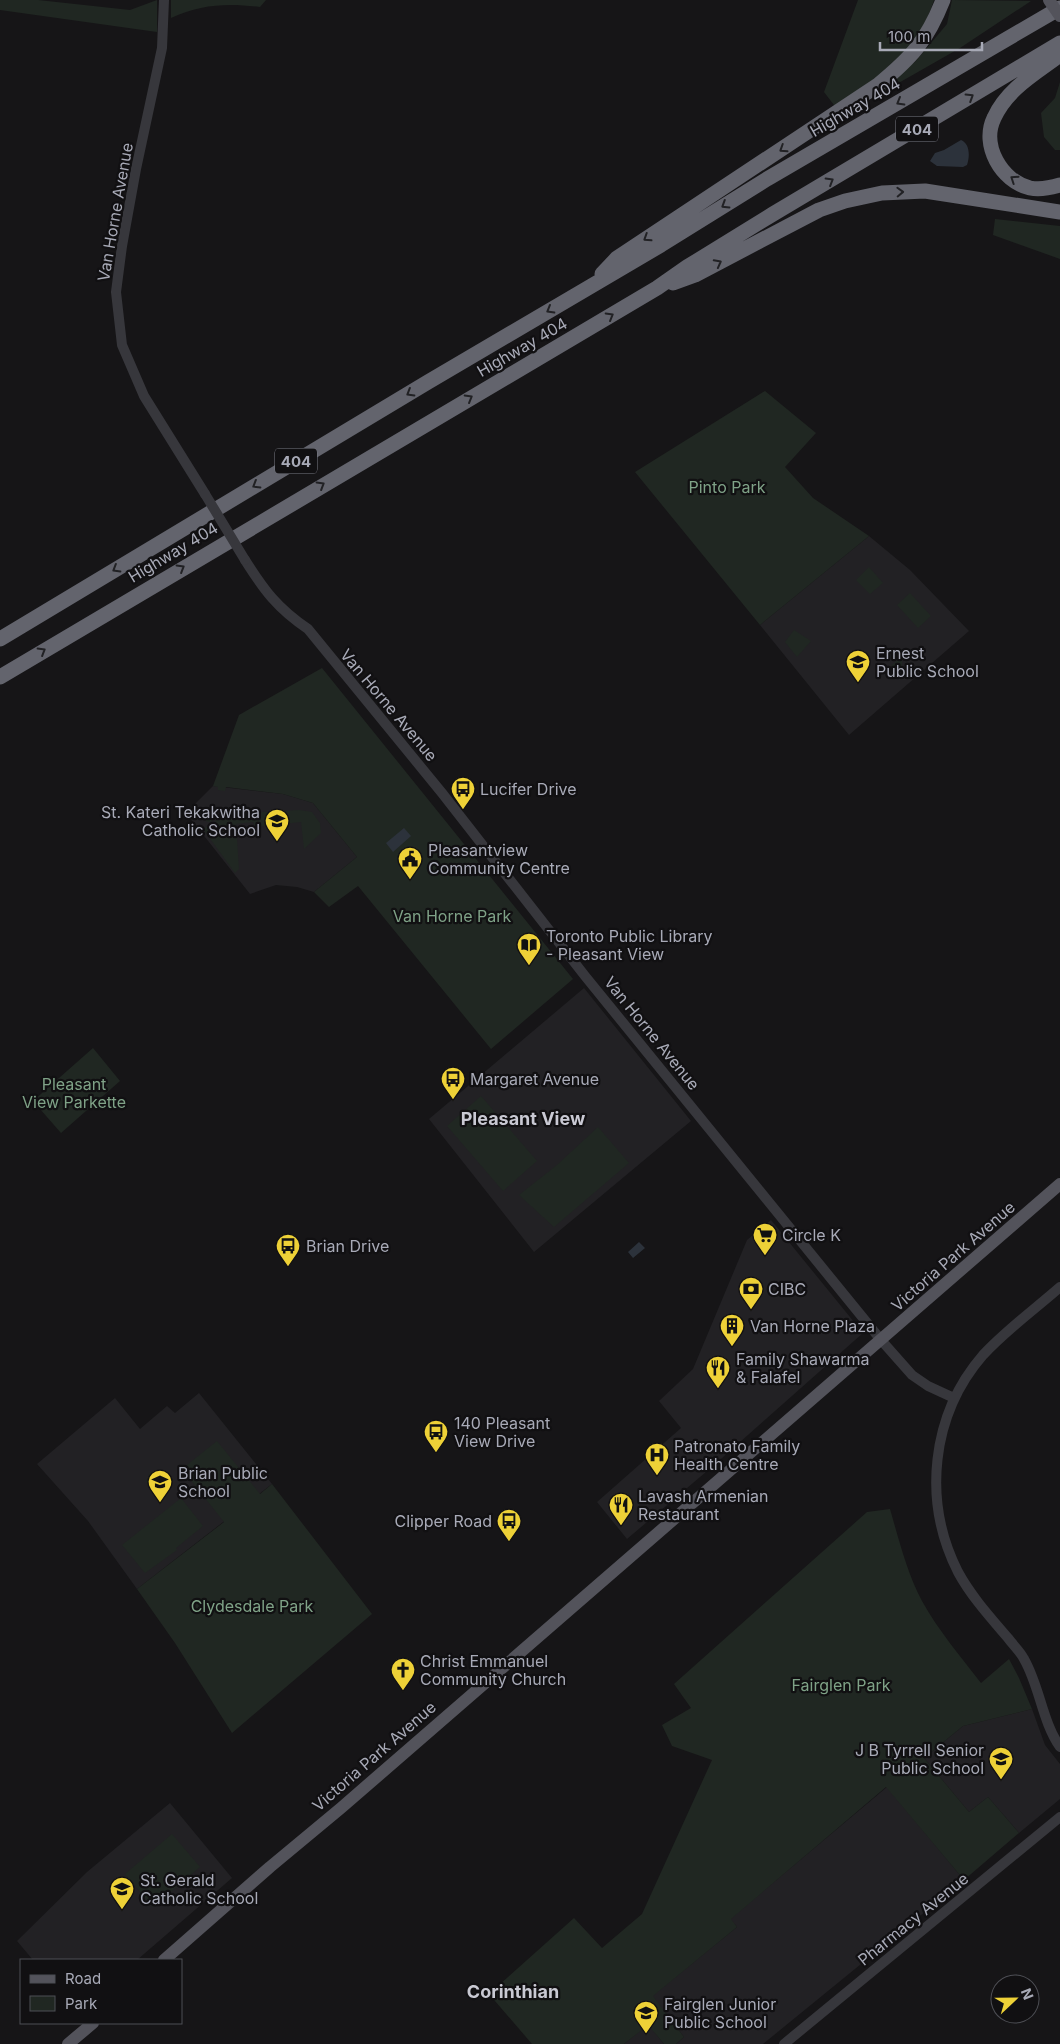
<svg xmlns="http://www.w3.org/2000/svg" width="1060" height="2044" font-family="Inter,sans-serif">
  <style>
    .built { fill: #222124 }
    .green { fill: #202722 }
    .water { fill: #2c323b }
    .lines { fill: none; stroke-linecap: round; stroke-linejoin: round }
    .minor { stroke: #37373c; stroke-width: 10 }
    .major { stroke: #53535b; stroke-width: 12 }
    .highway { stroke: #63646d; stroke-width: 15 }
    .minor-bridge { stroke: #37373c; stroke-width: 10 }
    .major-bridge { stroke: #53535b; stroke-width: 12 }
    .oneway { stroke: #212124 }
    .labels { text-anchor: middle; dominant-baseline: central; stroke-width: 4.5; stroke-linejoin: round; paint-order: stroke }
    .shield { fill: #111012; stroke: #7b7c86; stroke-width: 1 }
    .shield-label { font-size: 15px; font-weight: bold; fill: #a8aab7 }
    .street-label { font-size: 16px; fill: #a8aab7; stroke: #111012 }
    .park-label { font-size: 16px; fill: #7fa287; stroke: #111012 }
    .poi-label { font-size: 16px; fill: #a8aab7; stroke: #111012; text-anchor: start }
    .neighbourhood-label { font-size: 18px; font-weight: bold; fill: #c9c9d3; stroke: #111012 }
  </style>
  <rect width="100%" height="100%" fill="#161517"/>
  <path class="built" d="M869 536 910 570 969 631 849 735 760 625Z
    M213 786 283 794 313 803 357 857 314 892 297 887 276 885 250 894 186 813Z
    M584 988 691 1121 534 1252 429 1119Z
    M771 1220 863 1333 713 1466 627 1539 597 1502 681 1428 659 1401 693 1369 747 1240Z
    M199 1393 272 1484 137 1589 88 1521 37 1464 115 1398 140 1429 167 1406 175 1413Z
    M1032 1709 1045 1745 1060 1764V1799L1019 1833 988 1797 969 1812 924 1758 963 1726Z
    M887 1787 964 1880 763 2044H676L684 2037 652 1996 737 1927 730 1919Z
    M170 1803 232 1878 137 1960H33L17 1941 87 1872Z
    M648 2024 664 2044H624Z"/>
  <path class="green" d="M0 0H38L130 10 157 0V32L0 10Z
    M171 0H266L260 7C228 3 201 4 171 18Z
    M858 0H934C917 55 880 76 837 109L824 92Z
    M952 0 1031 1 960 48 860 105V102L915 62 947 24Z
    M1060 82V150H1055L1044 137 1041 113 1055 98Z
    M995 219 1060 226V259L993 235Z
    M765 391 816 433 785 467 813 498 869 536 760 625 635 472Z
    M869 567 883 583 870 594 856 580Z
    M910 593 931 616 918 628 897 605Z
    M794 630 811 641 797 657 785 642Z
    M899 659 902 660V670L894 676 888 670 893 664Z
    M322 668 573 979 491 1049 358 886 329 907 314 892 357 857 313 803 283 794 226 787 225 791 218 790V787L213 786 239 715Z
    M203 816a6 6 0 1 1 12 0a6 6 0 1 1-12 0Z
    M299 810 312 812 320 823 321 833 304 849 301 822 255 827 253 822 236 824 239 869 235 873 203 829 226 814Z
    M93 1048 120 1081 61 1133 33 1101Z
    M481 1096 537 1161 503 1191 447 1126Z
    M598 1127 629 1163 554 1227 519 1195 557 1165Z
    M217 1441 260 1494 272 1484 372 1614 232 1733 175 1643 137 1589 224 1522 182 1469Z
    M150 1472 167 1473 166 1485 154 1489 146 1482Z
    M181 1498 203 1526 176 1548 177 1550 145 1573 122 1545Z
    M890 1509C899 1540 907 1573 922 1601 938 1630 961 1657 981 1683L1009 1659 1019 1678 1032 1709 963 1726 924 1758 969 1812 988 1797 1019 1833 964 1880 886 1787 731 1919 737 1927 653 1996 684 2037 676 2044H664L648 2025 624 2044H532L489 1994 574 1918 602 1948 642 1914 712 1760 672 1746 662 1725 691 1708 674 1684 867 1512Z
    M172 1834 200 1867 153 1907 125 1874Z"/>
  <path class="water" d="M961 140C970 144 970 156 967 165L963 167 937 166 930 161 935 153 944 150Z
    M404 828 411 836 393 852 386 843Z
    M639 1242 645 1248 633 1258 628 1252Z"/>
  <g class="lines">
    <path class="minor" d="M164 0 162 48 136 169 122 246 116 292 122 345 144 396 205 494
      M245 560C264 590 277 608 308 629L442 793 585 976 881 1340 912 1375 928 1386 954 1398
      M1060 1287C1035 1309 1006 1330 983 1355 931 1415 922 1501 958 1572 971 1596 990 1617 1008 1638 1013 1645 1020 1651 1024 1659 1040 1687 1042 1721 1060 1747
      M784 2044 1060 1817"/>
    <path class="major" d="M164 1960 270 1867 341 1808 1060 1184
      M68 2044 93 2023"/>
    <path class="highway" d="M1060 55C1036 73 1007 89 994 118 981 145 1001 181 1030 188 1040 190 1050 188 1060 185
      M602 274 617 258 878 85C911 58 927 41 943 0
      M673 283 695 275 819 210 845 201 882 193 925 191 1060 212
      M0 639 428 382 661 245 767 179 1060 8
      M0 677 657 288 687 267 773 214 1060 43"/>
    <path class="minor-bridge" d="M205 494 245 560"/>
    <path class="major-bridge" d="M1049 0 1060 16"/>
  </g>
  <defs><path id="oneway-chevron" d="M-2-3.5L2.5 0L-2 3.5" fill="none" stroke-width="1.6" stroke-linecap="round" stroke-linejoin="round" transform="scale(1.25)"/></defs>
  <g class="oneway">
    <use href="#oneway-chevron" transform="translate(970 97) rotate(-32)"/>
    <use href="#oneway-chevron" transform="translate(900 102) rotate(150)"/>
    <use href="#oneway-chevron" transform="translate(783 149) rotate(147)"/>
    <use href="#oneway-chevron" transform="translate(1014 179) rotate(-146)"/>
    <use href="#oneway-chevron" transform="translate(830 181) rotate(-31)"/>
    <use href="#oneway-chevron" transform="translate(900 192) rotate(-2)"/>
    <use href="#oneway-chevron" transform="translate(725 205) rotate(148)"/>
    <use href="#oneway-chevron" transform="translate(647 238) rotate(147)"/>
    <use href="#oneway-chevron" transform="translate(718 263) rotate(-28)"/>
    <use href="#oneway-chevron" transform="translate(550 310) rotate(150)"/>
    <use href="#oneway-chevron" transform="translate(610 316) rotate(-30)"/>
    <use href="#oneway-chevron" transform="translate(410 393) rotate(149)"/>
    <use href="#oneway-chevron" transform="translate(469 398) rotate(-30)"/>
    <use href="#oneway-chevron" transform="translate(256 485) rotate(149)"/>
    <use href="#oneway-chevron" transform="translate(321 485) rotate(-31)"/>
    <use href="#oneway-chevron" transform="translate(181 568) rotate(-31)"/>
    <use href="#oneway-chevron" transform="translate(116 569) rotate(149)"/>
    <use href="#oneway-chevron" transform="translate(42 651) rotate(-31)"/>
  </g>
  <defs>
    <symbol id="school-pin" viewBox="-11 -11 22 30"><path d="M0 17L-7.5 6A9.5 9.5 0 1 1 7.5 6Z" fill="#eed137" stroke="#111012"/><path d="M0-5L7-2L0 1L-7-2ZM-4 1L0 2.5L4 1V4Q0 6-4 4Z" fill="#111"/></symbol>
    <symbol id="bus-pin" viewBox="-11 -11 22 30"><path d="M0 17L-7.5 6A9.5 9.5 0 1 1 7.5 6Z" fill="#eed137" stroke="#111012"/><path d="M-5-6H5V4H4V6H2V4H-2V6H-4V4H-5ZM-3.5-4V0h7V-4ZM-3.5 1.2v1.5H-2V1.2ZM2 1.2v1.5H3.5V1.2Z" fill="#111"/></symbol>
    <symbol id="civic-pin" viewBox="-11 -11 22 30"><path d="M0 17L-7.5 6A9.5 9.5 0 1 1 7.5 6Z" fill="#eed137" stroke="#111012"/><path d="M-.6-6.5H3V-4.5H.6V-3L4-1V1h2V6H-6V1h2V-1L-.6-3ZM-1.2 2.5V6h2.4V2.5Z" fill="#111"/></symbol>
    <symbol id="library-pin" viewBox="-11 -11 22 30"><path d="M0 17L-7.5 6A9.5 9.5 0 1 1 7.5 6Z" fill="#eed137" stroke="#111012"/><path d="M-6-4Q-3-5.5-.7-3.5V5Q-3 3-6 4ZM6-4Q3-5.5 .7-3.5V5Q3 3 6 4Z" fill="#111"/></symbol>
    <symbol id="supermarket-pin" viewBox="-11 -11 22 30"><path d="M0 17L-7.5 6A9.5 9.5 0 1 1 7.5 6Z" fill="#eed137" stroke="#111012"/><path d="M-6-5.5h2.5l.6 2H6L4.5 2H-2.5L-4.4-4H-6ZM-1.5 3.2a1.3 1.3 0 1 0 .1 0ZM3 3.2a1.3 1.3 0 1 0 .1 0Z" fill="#111"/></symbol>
    <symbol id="bank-pin" viewBox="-11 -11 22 30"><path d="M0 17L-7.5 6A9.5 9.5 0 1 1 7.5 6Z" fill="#eed137" stroke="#111012"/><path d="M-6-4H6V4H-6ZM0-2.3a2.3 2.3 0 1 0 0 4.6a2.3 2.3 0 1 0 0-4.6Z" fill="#111"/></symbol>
    <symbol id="building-pin" viewBox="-11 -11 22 30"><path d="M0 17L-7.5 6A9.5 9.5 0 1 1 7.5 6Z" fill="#eed137" stroke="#111012"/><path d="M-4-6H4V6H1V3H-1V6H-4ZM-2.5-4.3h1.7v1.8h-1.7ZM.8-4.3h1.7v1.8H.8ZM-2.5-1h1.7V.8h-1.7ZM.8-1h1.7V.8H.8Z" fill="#111"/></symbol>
    <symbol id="restaurant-pin" viewBox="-11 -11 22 30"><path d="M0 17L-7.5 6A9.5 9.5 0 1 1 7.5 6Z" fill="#eed137" stroke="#111012"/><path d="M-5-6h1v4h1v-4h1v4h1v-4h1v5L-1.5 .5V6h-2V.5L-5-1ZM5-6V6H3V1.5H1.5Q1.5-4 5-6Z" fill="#111"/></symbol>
    <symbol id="hospital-pin" viewBox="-11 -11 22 30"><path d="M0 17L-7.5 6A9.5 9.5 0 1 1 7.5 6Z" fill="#eed137" stroke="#111012"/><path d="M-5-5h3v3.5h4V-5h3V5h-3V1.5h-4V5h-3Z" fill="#111"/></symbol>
    <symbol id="church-pin" viewBox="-11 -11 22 30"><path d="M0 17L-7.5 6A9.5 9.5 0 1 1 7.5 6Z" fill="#eed137" stroke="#111012"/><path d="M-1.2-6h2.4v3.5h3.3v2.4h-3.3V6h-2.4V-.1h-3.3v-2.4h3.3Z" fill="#111"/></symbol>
  </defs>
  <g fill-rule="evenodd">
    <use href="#school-pin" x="844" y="648" width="28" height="38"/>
    <use href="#bus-pin" x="449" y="775" width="28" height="38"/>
    <use href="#school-pin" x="263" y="807" width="28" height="38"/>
    <use href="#civic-pin" x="396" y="845" width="28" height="38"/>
    <use href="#library-pin" x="515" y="931" width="28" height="38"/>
    <use href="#bus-pin" x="439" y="1065" width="28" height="38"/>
    <use href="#supermarket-pin" x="751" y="1221" width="28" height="38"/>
    <use href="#bus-pin" x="274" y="1232" width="28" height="38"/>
    <use href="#bank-pin" x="737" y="1275" width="28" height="38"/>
    <use href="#building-pin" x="718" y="1312" width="28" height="38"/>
    <use href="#restaurant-pin" x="704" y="1354" width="28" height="38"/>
    <use href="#bus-pin" x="422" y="1418" width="28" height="38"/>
    <use href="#hospital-pin" x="643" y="1441" width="28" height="38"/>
    <use href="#school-pin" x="146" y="1468" width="28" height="38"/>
    <use href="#restaurant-pin" x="607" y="1491" width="28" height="38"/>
    <use href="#bus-pin" x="495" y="1507" width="28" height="38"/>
    <use href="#church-pin" x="389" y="1656" width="28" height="38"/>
    <use href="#school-pin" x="987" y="1745" width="28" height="38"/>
    <use href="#school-pin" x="108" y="1875" width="28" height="38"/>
    <use href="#school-pin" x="632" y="1999" width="28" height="38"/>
  </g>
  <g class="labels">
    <g class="shield">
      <rect x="896" y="116.5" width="42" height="25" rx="4"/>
      <rect x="275" y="448.5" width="42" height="25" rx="4"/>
    </g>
    <g class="shield-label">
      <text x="917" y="129">404</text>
      <text x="296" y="461">404</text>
    </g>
    <g class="street-label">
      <text transform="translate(855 107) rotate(-30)">Highway 404</text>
      <text transform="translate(115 212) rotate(-80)">Van Horne Avenue</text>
      <text transform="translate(522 347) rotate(-30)">Highway 404</text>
      <text transform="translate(173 552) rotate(-31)">Highway 404</text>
      <text transform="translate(389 705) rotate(50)">Van Horne Avenue</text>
      <text transform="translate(652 1033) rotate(51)">Van Horne Avenue</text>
      <text transform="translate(953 1256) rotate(-41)">Victoria Park Avenue</text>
      <text transform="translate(374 1756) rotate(-41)">Victoria Park Avenue</text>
      <text transform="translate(913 1919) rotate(-39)">Pharmacy Avenue</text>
    </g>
    <g class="park-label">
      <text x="727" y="487">Pinto Park</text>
      <text x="452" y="916">Van Horne Park</text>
      <text x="74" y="1084">Pleasant<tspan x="74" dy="18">View Parkette</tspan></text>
      <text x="252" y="1606">Clydesdale Park</text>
      <text x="841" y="1685">Fairglen Park</text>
    </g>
    <g class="poi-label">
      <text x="876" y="653">Ernest<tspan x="876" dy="18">Public School</tspan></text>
      <text x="480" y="789">Lucifer Drive</text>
      <text x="260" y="812" text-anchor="end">St. Kateri Tekakwitha<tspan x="260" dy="18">Catholic School</tspan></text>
      <text x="428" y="850">Pleasantview<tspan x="428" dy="18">Community Centre</tspan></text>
      <text x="546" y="936">Toronto Public Library<tspan x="546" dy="18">- Pleasant View</tspan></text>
      <text x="470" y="1079">Margaret Avenue</text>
      <text x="782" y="1235">Circle K</text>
      <text x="306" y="1246">Brian Drive</text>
      <text x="768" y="1289">CIBC</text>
      <text x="750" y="1326">Van Horne Plaza</text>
      <text x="736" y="1359">Family Shawarma<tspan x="736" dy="18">&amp; Falafel</tspan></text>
      <text x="454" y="1423">140 Pleasant<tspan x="454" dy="18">View Drive</tspan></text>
      <text x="674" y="1446">Patronato Family<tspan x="674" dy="18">Health Centre</tspan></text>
      <text x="178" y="1473">Brian Public<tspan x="178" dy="18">School</tspan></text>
      <text x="638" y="1496">Lavash Armenian<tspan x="638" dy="18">Restaurant</tspan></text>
      <text x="492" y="1521" text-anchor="end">Clipper Road</text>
      <text x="420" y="1661">Christ Emmanuel<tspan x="420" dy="18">Community Church</tspan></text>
      <text x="984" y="1750" text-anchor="end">J B Tyrrell Senior<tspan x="984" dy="18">Public School</tspan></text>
      <text x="140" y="1880">St. Gerald<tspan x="140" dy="18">Catholic School</tspan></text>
      <text x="664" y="2004">Fairglen Junior<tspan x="664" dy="18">Public School</tspan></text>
    </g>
    <g class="neighbourhood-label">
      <text x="523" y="1118">Pleasant View</text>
      <text x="513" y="1991">Corinthian</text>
    </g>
  </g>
  <rect x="20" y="1959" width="162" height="65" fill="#111012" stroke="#4d4e54"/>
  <rect x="30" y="1975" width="25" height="8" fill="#53535b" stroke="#4d4e54"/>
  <text x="65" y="1984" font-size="15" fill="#a8aab7">Road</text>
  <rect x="30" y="1996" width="25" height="15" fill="#202722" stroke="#4d4e54"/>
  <text x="65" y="2009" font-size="15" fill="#a8aab7">Park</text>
  <g transform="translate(1015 1999) rotate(68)"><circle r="24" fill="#111012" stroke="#4d4e54"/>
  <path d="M0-4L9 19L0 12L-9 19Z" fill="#eed137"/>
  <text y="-8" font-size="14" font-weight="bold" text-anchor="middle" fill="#a8aab7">N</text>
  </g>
  <path d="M880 42v8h102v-8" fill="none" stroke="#a8aab7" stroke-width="2.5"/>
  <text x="888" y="42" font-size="15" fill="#a8aab7" stroke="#111012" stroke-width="4" paint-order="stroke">100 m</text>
</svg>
